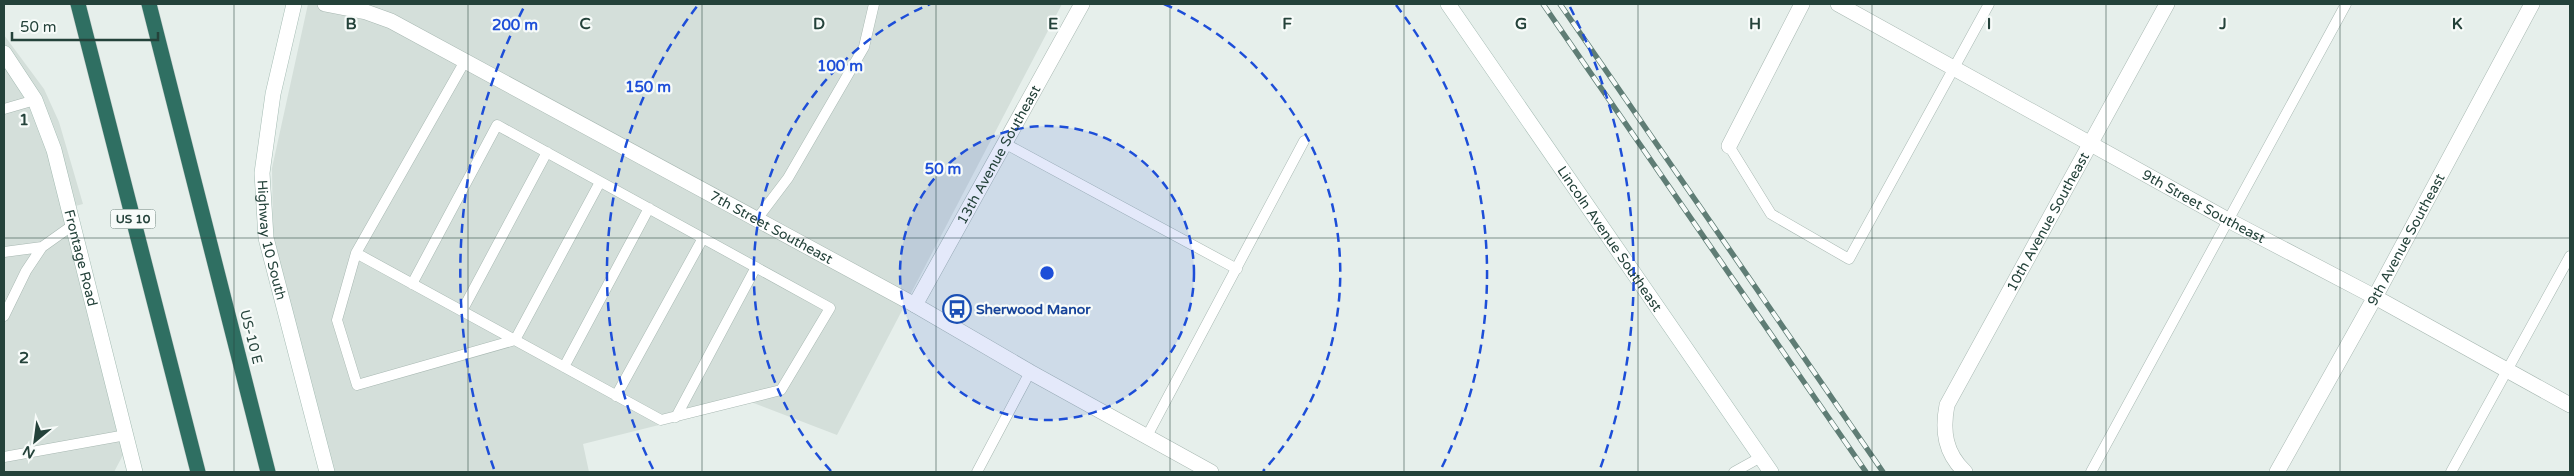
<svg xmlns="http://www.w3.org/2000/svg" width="2574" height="476" font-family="'Varela Round',sans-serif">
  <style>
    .built { fill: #d4dfda }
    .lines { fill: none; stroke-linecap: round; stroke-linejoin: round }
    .lane-casing { stroke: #a8b8b2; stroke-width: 11 }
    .street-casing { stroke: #a8b8b2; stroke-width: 16 }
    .secondary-casing { stroke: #a4bbb3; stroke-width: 16 }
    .highway-casing { stroke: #c2cac8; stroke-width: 16 }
    .lane { stroke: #fff; stroke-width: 10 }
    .street { stroke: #fff; stroke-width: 15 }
    .secondary { stroke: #fff; stroke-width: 15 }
    .highway { stroke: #2f6f62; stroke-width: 15 }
    .rail-casing { stroke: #5f7d75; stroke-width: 5.5 }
    .rail { stroke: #f7fbf9; stroke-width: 4; stroke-dasharray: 11; stroke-linecap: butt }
    .grid { fill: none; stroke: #24423a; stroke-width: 1; stroke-opacity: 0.55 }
    .ring { fill: none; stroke: #1d4ed8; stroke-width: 2.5; stroke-dasharray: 9 6 }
    .labels { text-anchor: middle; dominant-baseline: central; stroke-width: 4.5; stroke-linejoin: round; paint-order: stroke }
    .shield { fill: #f7fbf9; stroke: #637a73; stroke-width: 1 }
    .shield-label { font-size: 12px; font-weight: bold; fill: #24423a }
    .street-label { font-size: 14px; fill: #24423a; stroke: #f7fbf9 }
    .transit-label { font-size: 14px; font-weight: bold; fill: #164399; stroke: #f7fbf9; text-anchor: start }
    .grid-label { font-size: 16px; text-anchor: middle; font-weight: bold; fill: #24423a; stroke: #f7fbf9; stroke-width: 4.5; stroke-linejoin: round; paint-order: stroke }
    .centre { fill: #1d4ed8; stroke: #f7fbf9; stroke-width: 2.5 }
    .ring-label { font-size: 15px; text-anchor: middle; font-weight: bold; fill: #1d4ed8; stroke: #f7fbf9; stroke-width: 4.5; stroke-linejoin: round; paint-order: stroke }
  </style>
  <rect width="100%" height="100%" fill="#e6efeb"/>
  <path class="built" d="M308 4H1062L837 435 751 402 583 444 589 472H334L273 239 272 168Z
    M4 35 44 89 59 122 83 204 64 209 123 455 114 472H4Z"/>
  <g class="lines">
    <defs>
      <path id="lane" d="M4 109 35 100
        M1004 143 1237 269
        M1729 146 1771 214 1849 259 1989 4
        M757 219 788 178 864 47 874 4
        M4 252 42 247
        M356 253 337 320 357 385 515 340 600 182
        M412 284 497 125 830 308 781 390 661 420 356 253 465 61
        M462 311 547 152
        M4 316 26 271 42 247 73 225
        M564 367 649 208
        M616 396 703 238
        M676 417 756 267
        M1146 438 1304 141
        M4 457 126 435
        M977 472 1030 372
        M1734 472 1761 457
        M2091 472 2346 4
        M2451 472 2570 256"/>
      <g id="street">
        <path id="s1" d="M325 4 366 12 391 21 915 305 1030 372 1211 472"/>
        <path id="s2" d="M1838 4 2228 220 2375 297 2570 405"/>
        <path d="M1729 146 1802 4"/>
        <path id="s3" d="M915 305 1082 4"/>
        <path id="s4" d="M1965 472C1945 453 1942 431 1947 405L2167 4"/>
        <path id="s5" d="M2277 472 2375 297 2532 4"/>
      </g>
      <g id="secondary">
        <path id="s6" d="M294 4 273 94 262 173 266 238 327 472"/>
        <path id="s7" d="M1448 4 1771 472"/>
        <path id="s8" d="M4 53 35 100 54 150 135 472"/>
      </g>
      <path id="highway" d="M78 4 198 472
        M149 4 268 472"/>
    </defs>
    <use href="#lane" class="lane-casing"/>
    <use href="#street" class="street-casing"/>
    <use href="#secondary" class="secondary-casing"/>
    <use href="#highway" class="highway-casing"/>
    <use href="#lane" class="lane"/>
    <use href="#street" class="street"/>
    <use href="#secondary" class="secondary"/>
    <use href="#highway" class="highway"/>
    <defs>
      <path id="rail" d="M1543 4 1866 472
        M1560 4 1883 472"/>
    </defs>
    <use href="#rail" class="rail-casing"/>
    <use href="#rail" class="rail"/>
  </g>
  <path class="grid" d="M234 4V472M468 4V472M702 4V472M936 4V472M1170 4V472M1404 4V472M1638 4V472M1872 4V472M2106 4V472M2340 4V472M4 238H2570"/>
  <circle cx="1047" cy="273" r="147" fill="#1d4ed8" fill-opacity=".12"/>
  <g class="ring">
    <circle cx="1047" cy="273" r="147"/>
    <path d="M831 471A293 293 0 0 1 930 4M1164 4A293 293 0 0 1 1263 471"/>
    <path d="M653 469A440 440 0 0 1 698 5M1396 5A440 440 0 0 1 1441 469"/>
    <path d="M494 469A587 587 0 0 1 524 7M1570 7A587 587 0 0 1 1600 469"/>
  </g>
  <defs>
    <symbol id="bus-ring" viewBox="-11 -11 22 22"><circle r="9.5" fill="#f7fbf9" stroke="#1a4fb4" stroke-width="1.5"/><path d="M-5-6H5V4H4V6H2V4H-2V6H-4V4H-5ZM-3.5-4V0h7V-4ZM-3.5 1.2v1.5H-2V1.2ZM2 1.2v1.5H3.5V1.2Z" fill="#1a4fb4"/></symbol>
  </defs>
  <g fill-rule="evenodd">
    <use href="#bus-ring" x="941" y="293" width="32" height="32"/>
  </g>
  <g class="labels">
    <rect class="shield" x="110.5" y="209.5" width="45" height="19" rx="4"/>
    <g class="shield-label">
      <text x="133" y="219">US 10</text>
    </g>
    <g class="street-label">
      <text stroke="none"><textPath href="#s3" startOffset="172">13th Avenue Southeast</textPath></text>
      <text stroke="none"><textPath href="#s2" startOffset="418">9th Street Southeast</textPath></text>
      <text stroke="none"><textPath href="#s4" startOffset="282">10th Avenue Southeast</textPath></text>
      <text stroke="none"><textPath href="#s1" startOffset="501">7th Street Southeast</textPath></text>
      <text stroke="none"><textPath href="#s7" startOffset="285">Lincoln Avenue Southeast</textPath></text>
      <text stroke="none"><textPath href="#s6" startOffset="240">Highway 10 South</textPath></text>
      <text stroke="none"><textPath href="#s5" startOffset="266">9th Avenue Southeast</textPath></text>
      <text stroke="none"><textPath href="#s8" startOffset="221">Frontage Road</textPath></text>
      <text transform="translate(251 337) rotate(76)">US-10 E</text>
    </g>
    <g class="transit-label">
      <text x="976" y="309">Sherwood Manor</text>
    </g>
  </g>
  <g class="grid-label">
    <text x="351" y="29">B</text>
    <text x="585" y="29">C</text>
    <text x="819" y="29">D</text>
    <text x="1053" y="29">E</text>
    <text x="1287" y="29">F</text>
    <text x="1521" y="29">G</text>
    <text x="1755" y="29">H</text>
    <text x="1989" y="29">I</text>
    <text x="2223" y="29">J</text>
    <text x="2457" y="29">K</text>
    <text x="24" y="125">1</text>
    <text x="24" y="363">2</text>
  </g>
  <circle cx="1047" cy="273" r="8" class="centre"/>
  <g class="ring-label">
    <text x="515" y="30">200 m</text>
    <text x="840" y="71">100 m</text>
    <text x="648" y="92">150 m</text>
    <text x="943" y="174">50 m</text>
  </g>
  <rect width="2574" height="476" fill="none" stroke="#24423a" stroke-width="10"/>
  <g transform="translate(35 441) rotate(209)" stroke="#f7fbf9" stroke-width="4" paint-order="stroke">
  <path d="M0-4L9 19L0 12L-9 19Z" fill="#24423a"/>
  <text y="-8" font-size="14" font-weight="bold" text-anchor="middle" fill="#24423a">N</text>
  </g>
  <path d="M12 32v8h146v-8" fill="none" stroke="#24423a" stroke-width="2.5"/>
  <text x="20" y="32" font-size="15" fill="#24423a" stroke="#f7fbf9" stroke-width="4" paint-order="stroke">50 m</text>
</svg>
